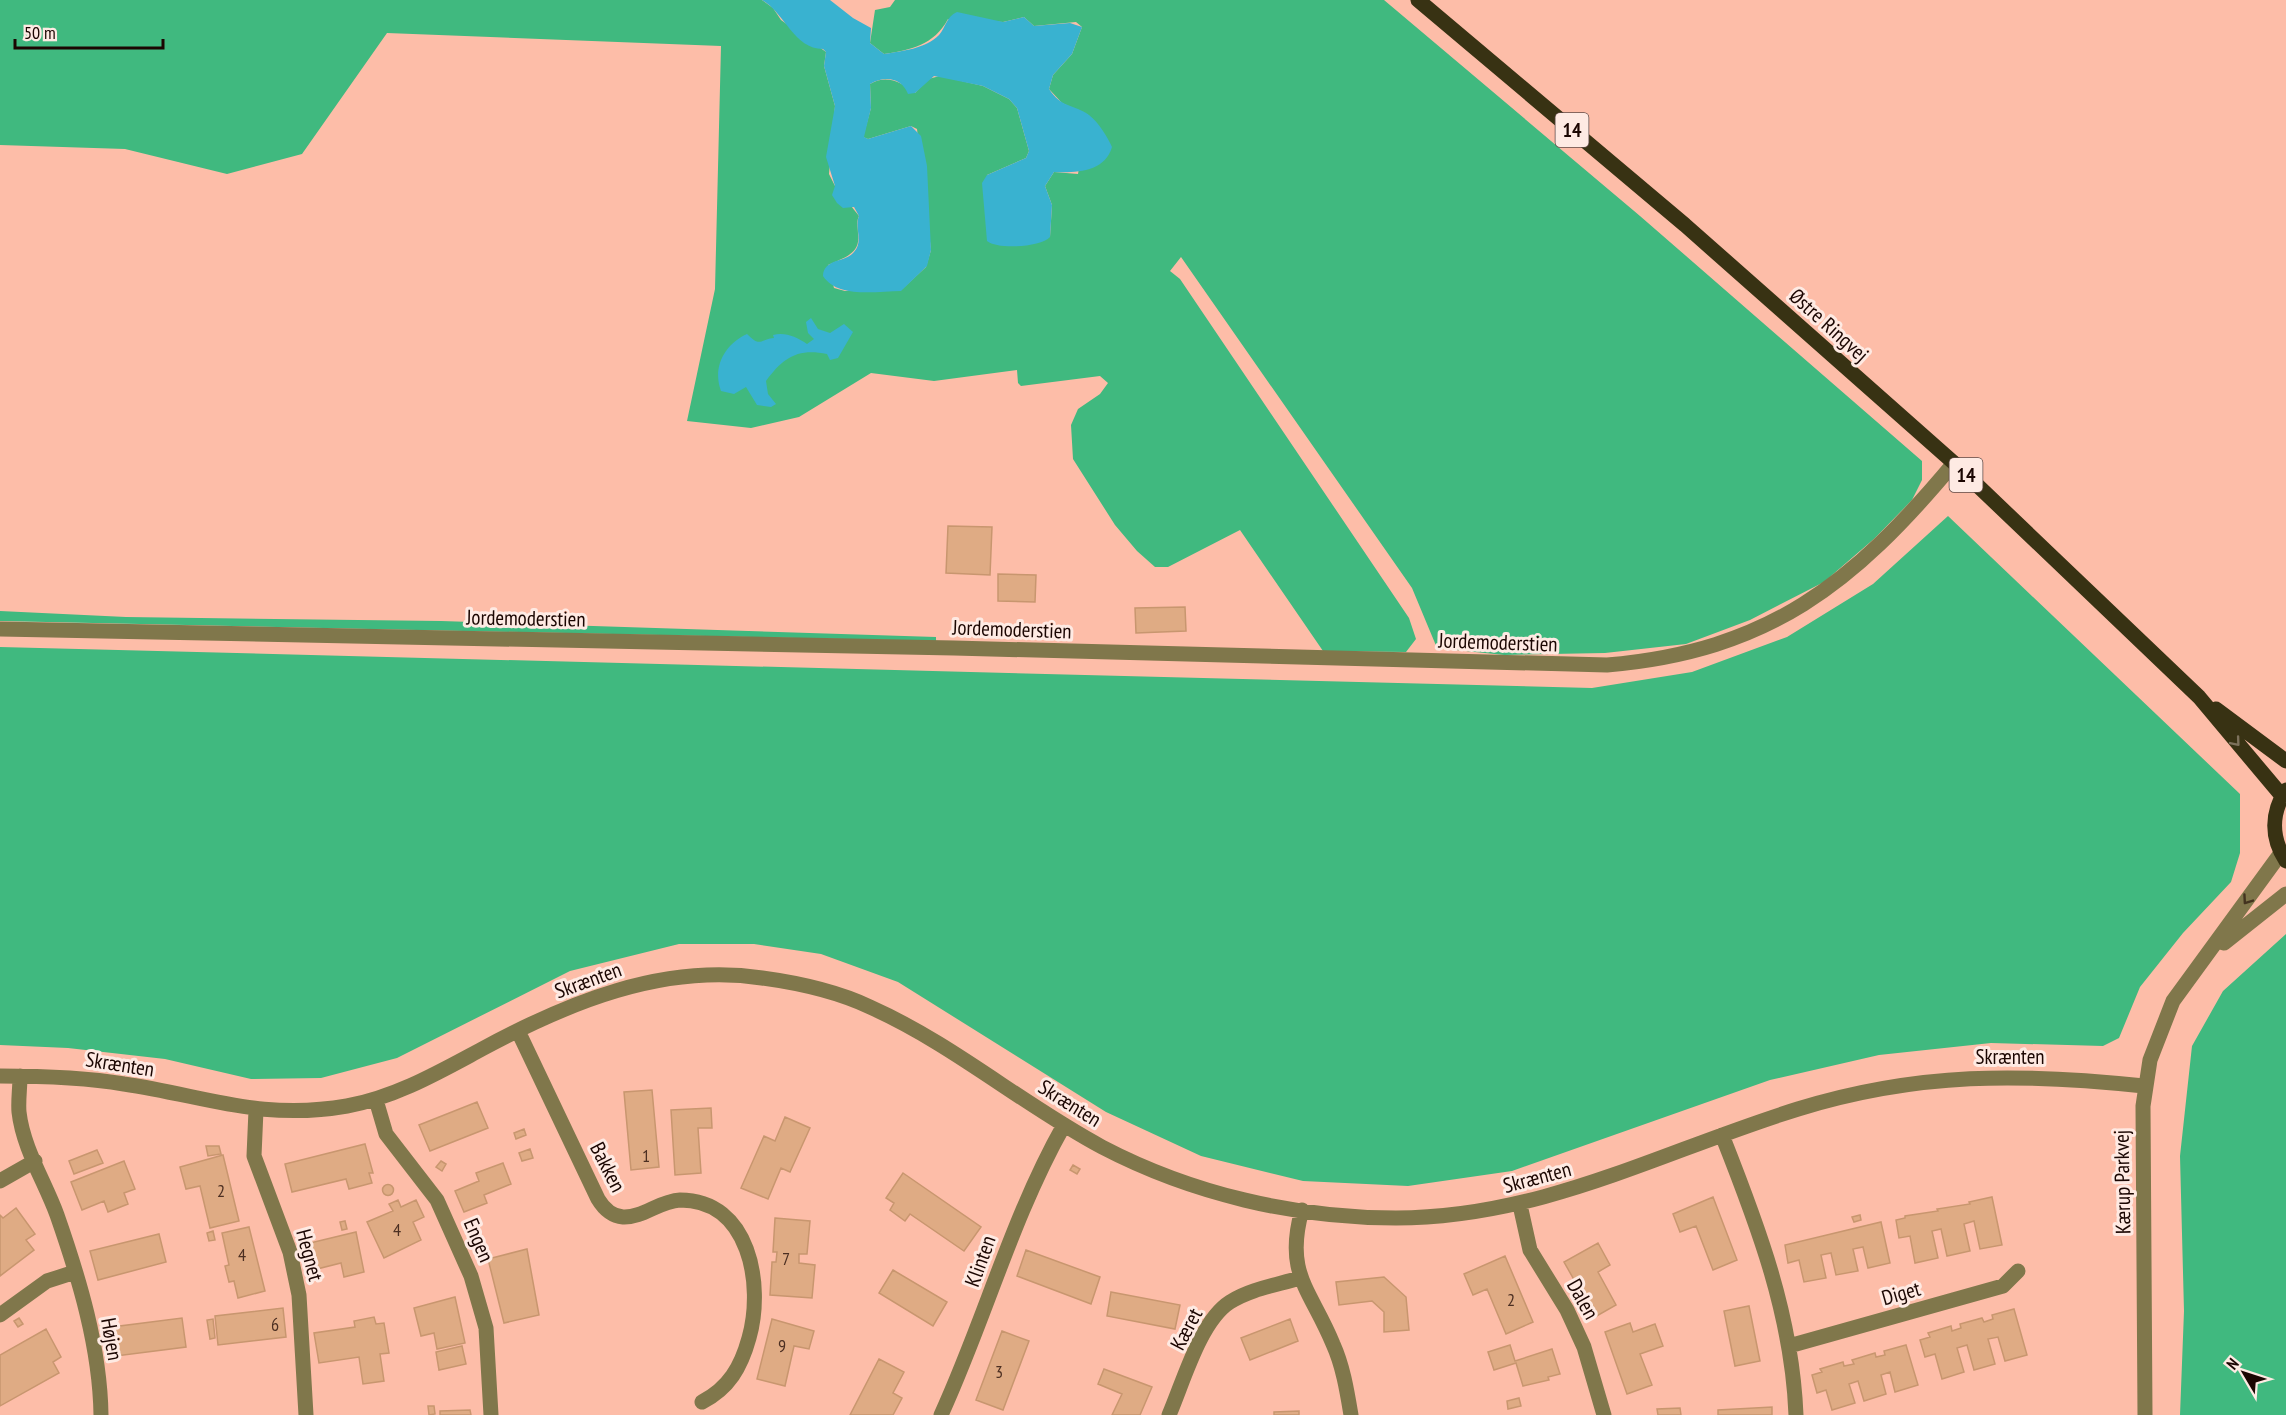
<svg xmlns="http://www.w3.org/2000/svg" width="2286" height="1415" font-family="'PT Sans Narrow',sans-serif">
  <style>
    .green { fill: #40b97f }
    .water { fill: #39b2d0 }
    .building { fill: #dfab84; stroke: #c8966f; stroke-width: 1.5 }
    .lines { fill: none; stroke-linecap: round; stroke-linejoin: round }
    .minor { stroke: #80774b; stroke-width: 15 }
    .major { stroke: #383213; stroke-width: 15 }
    .oneway { stroke: #7d725c }
    .oneway2 { stroke: #43331f }
    .labels { text-anchor: middle; dominant-baseline: central; stroke-width: 6; stroke-linejoin: round; paint-order: stroke }
    .number-label { font-size: 18px; fill: #4c2f22 }
    .shield { fill: #feeae3; stroke: #5f4a46; stroke-width: 1.5 }
    .shield-label { font-size: 20px; font-weight: bold; fill: #1b0602 }
    .street-label { font-size: 21px; fill: #1b0602; stroke: #feeae3 }
  </style>
  <rect width="100%" height="100%" fill="#fdbda8"/>
  <path class="green" d="M0 0H762L773 8 781 20 826 52 824 66 835 106 829 174 835 186 859 216C856 222 858 227 858 234 861 254 843 258 828 265L834 288 845 291H900L926 267 931 250 917 129 911 126 868 139 863 137 871 108 870 84C887 74 901 82 915 93L928 79 940 76 983 86 1009 99 1017 108 1029 151 1026 158 987 175 1050 237 1052 205 1045 186 1054 172 1078 174 1088 115 1062 103 1049 89 1053 75 1072 54 1082 27 1076 22 1034 26 1024 17 1003 22 948 19C934 45 911 50 884 54L870 43 875 10 890 7 895 0H1384L1640 216 1922 461V480L1912 500 1875 538 1824 582 1750 620 1686 644 1605 653 1504 655 1437 648 1412 588 1181 257 1170 271 1180 279 1409 618 1416 639 1406 652 1323 651 1240 530 1168 567H1155L1137 551 1115 525 1073 459 1071 425 1078 409 1100 394 1108 383 1100 376 1021 386 1018 383 1017 370 934 381 871 373 799 417 751 428 687 421 715 289 721 46 387 33 302 154 227 174 125 149 0 145Z
    M1948 516 2240 794V853L2231 882 2183 933 2140 987 2119 1038 2103 1046 1991 1043 1879 1055 1770 1080 1512 1171 1408 1186 1303 1181 1201 1156 1106 1112 898 982 821 954 754 944H679L570 971 397 1058 321 1078 251 1079 165 1059 68 1048 0 1045V647L1592 688 1692 672 1787 637 1873 584Z
    M0 611 126 617 441 621 936 637V641L0 621Z
    M2286 934V1415H2180L2184 1311 2180 1156 2192 1046 2223 991Z"/>
  <path class="water" d="M762 0H830L853 18 871 28 870 43 884 54C902 51 925 49 939 35 946 27 946 17 957 12L1003 22 1024 17 1034 26 1070 23 1082 27 1072 54 1053 75 1049 89C1061 108 1074 104 1089 115 1099 123 1107 136 1112 147 1105 172 1076 173 1054 172L1045 186 1052 205 1050 237C1041 247 998 250 987 241L982 183 987 175 1026 158 1029 151 1017 108 1009 99 983 86 934 76 915 93 908 94C902 78 885 75 870 84L871 108 864 137 868 139 911 126 921 136 927 166 931 250 927 266 901 291C877 291 838 299 823 276 824 258 845 263 854 252 864 241 854 228 859 216L854 207 843 208 837 203 832 195 835 186 826 157 835 106 824 66 826 52 823 49C794 49 785 13 762 0Z
    M811 318 818 329 830 333 844 324 853 332 838 358 830 360 827 354C797 348 783 358 766 381L768 394 776 404 771 407 757 405 746 387 734 394 721 391C712 367 725 344 747 334 761 348 760 339 774 338L773 335C786 332 796 337 807 344L814 339 808 333 806 322Z"/>
  <path class="building" d="M948 526 992 527 990 575 946 573Z
    M998 574 1036 575 1035 602 998 601Z
    M1185 607 1186 631 1136 633 1135 608Z
    M652 1090 659 1167 631 1170 624 1092Z
    M477 1102 488 1128 430 1151 419 1125Z
    M711 1108 712 1128H698L701 1173 675 1175 671 1110Z
    M785 1117 810 1128 790 1172 781 1168 768 1199 741 1188 764 1136 775 1141Z
    M524 1129 526 1135 516 1139 514 1133Z
    M365 1144 373 1173H369L372 1183 349 1189 346 1179 292 1192 285 1164Z
    M206 1146H219L221 1154 208 1156Z
    M530 1149 533 1158 522 1161 519 1153Z
    M97 1150 103 1163 74 1174 69 1161Z
    M223 1155 239 1221 210 1228 200 1186 186 1189 180 1167Z
    M124 1161 135 1189 124 1193 128 1204 108 1212 104 1201 82 1210 71 1182Z
    M441 1161 446 1164 442 1171 436 1167Z
    M503 1163 511 1184 484 1195 487 1203 464 1212 455 1191 479 1181 476 1173Z
    M1073 1165 1080 1169 1077 1174 1070 1170Z
    M903 1173 981 1227 964 1251 910 1214 905 1221 890 1210 894 1203 886 1198Z
    M382.5 1190a5.5 5.5 0 1 1 11 0a5.5 5.5 0 1 1-11 0Z
    M1713 1197 1737 1260 1713 1270 1696 1226 1680 1232 1673 1214Z
    M1992 1197 2002 1245 1980 1249 1974 1221 1964 1224 1970 1251 1947 1256 1941 1229 1932 1231 1938 1258 1915 1263 1910 1236 1899 1238 1896 1220 1905 1218V1216L1938 1211 1937 1209 1970 1204 1969 1202Z
    M398 1200 401 1207 416 1200 424 1217 413 1222 421 1240 384 1258 367 1222 393 1211 389 1204Z
    M16 1208 35 1234 26 1240 34 1250 0 1276V1215L3 1218Z
    M1860 1215 1861 1220 1854 1222 1852 1217Z
    M775 1218 810 1221 807 1254H799V1263L815 1265 812 1298 770 1295 772 1262H776L777 1252H773Z
    M345 1221 347 1229 342 1230 340 1222Z
    M1881 1222 1890 1263 1868 1268 1863 1247 1853 1249 1858 1271 1836 1275 1831 1253 1821 1255 1826 1278 1804 1282 1799 1260 1788 1263 1785 1245Z
    M249 1227 265 1291 238 1298 234 1281 229 1282 225 1266 229 1265 222 1233Z
    M213 1231 215 1240 209 1241 207 1233Z
    M356 1232 364 1272 344 1277 341 1263 317 1269 310 1243Z
    M159 1234 166 1262 98 1280 90 1251Z
    M1598 1243 1610 1265 1598 1272 1616 1305 1595 1317 1564 1262Z
    M527 1249 539 1315 504 1323 488 1259Z
    M1026 1250 1100 1277 1091 1304 1017 1276Z
    M1505 1256 1533 1322 1506 1334 1487 1289 1473 1295 1464 1274Z
    M893 1270 947 1302 933 1326 879 1293Z
    M1384 1277 1406 1297 1409 1330 1384 1332V1312L1372 1301 1339 1305 1336 1282Z
    M1111 1292 1180 1305 1175 1329 1107 1316Z
    M455 1297 465 1343 437 1349 434 1333 421 1336 414 1308Z
    M1749 1306 1760 1361 1735 1366 1724 1311Z
    M283 1308 286 1337 218 1345 215 1316Z
    M2014 1309 2027 1355 2005 1361 1998 1337 1988 1339 1995 1364 1974 1370 1967 1345 1957 1348 1964 1372 1942 1379 1935 1354 1925 1357 1920 1340 1930 1337 1928 1333 1951 1326 1952 1331 1961 1328 1960 1324 1982 1318 1984 1322 1993 1319 1992 1315Z
    M374 1317 376 1324 384 1323 389 1353 380 1354 384 1381 363 1384 359 1357 319 1363 314 1333 355 1327 354 1321Z
    M19 1318 23 1324 18 1327 14 1321Z
    M182 1318 186 1347 116 1356 112 1327Z
    M213 1319 215 1338 210 1339 207 1320Z
    M772 1319 814 1331 809 1349 794 1346 785 1386 757 1379Z
    M1290 1319 1298 1341 1250 1360 1241 1338Z
    M1630 1323 1633 1332 1655 1324 1663 1346 1640 1354 1652 1385 1627 1394 1605 1332Z
    M46 1329 61 1357 53 1362 59 1373 0 1406V1355Z
    M1002 1331 1029 1341 1003 1410 976 1400Z
    M1510 1345 1515 1361 1552 1349 1560 1374 1548 1377 1549 1380 1523 1386 1516 1363 1494 1370 1488 1352Z
    M1906 1345 1918 1385 1895 1392 1890 1372 1881 1375 1886 1394 1864 1401 1858 1381 1849 1384 1855 1403 1832 1410 1826 1390 1817 1393 1812 1375 1822 1372 1820 1369 1843 1362 1844 1366 1854 1364 1852 1360 1875 1353 1876 1357 1885 1355 1884 1351Z
    M462 1346 466 1364 439 1370 436 1352Z
    M879 1359 904 1372 893 1393 902 1398 893 1415H850Z
    M1104 1369 1152 1387 1140 1415H1112L1122 1394 1098 1384Z
    M1519 1398 1521 1406 1508 1409 1507 1401Z
    M428 1406H434L435 1414 429 1415Z
    M1772 1407V1415H1718V1410Z
    M1680 1408 1681 1415H1658L1657 1409Z
    M470 1410 471 1415H440V1411Z
    M1299 1411V1415H1274V1412Z"/>
  <g class="lines">
    <path class="minor" d="M0 629 954 648 1607 665C1769 651 1853 584 1954 463
      M2224 943 2286 894
      M518 1031 598 1199C604 1209 611 1216 623 1217 643 1218 659 1201 680 1200 750 1200 764 1285 749 1338 741 1367 729 1388 702 1402
      M0 1076C41 1076 83 1077 124 1084 206 1096 261 1121 347 1106 396 1097 439 1072 482 1049 567 1003 663 963 762 978 799 983 836 991 870 1007 953 1044 1023 1105 1102 1147 1192 1194 1295 1218 1396 1218 1542 1218 1662 1151 1798 1109 1918 1072 2021 1073 2144 1086
      M20 1076C20 1088 18 1101 19 1112 23 1148 45 1182 57 1215 79 1278 100 1347 101 1415
      M376 1100 386 1134 437 1200 471 1276 486 1328 491 1415
      M256 1110 254 1156 290 1252 299 1295 306 1415
      M1722 1135C1758 1226 1792 1315 1796 1415
      M0 1181 35 1161
      M1520 1205 1530 1250 1567 1310 1584 1347 1604 1415
      M1302 1210C1284 1274 1311 1290 1333 1344 1343 1366 1347 1391 1351 1415
      M0 1315 47 1281 75 1272
      M1789 1346 2003 1286 2018 1271
      M941 1415C985 1319 1012 1217 1064 1125
      M1169 1415C1183 1383 1200 1321 1230 1302 1250 1289 1277 1285 1300 1278
      M2145 1415 2143 1106 2150 1060 2173 1001 2281 853"/>
    <path class="major" d="M1418 0 1685 225 1954 463 2199 697 2282 796
      M2216 709 2286 761
      M2286 790C2271 813 2271 838 2286 861"/>
  </g>
  <defs><path id="oneway-chevron" d="M-2-3.5L2.5 0L-2 3.5" fill="none" stroke-width="1.6" stroke-linecap="round" stroke-linejoin="round" transform="scale(1.5)"/></defs>
  <use class="oneway" href="#oneway-chevron" transform="translate(2236 742) rotate(50)"/>
  <use class="oneway2" href="#oneway-chevron" transform="translate(2247 900) rotate(125)"/>
  <g class="labels">
    <g class="number-label">
      <text x="646" y="1155">1</text>
      <text x="221" y="1190">2</text>
      <text x="397" y="1229">4</text>
      <text x="242" y="1254">4</text>
      <text x="786" y="1258">7</text>
      <text x="1511" y="1299">2</text>
      <text x="275" y="1324">6</text>
      <text x="782" y="1345">9</text>
      <text x="999" y="1371">3</text>
    </g>
    <g class="shield">
      <rect x="1555.5" y="113" width="33" height="34" rx="4.5"/>
      <rect x="1949.5" y="458" width="33" height="34" rx="4.5"/>
    </g>
    <g class="shield-label">
      <text x="1572" y="130">14</text>
      <text x="1966" y="475">14</text>
    </g>
    <g class="street-label">
      <text transform="translate(1829 325) rotate(42)">Østre Ringvej</text>
      <text transform="translate(526 618) rotate(1)">Jordemoderstien</text>
      <text transform="translate(1012 629) rotate(2)">Jordemoderstien</text>
      <text transform="translate(1498 642) rotate(2)">Jordemoderstien</text>
      <text transform="translate(588 980) rotate(-20)">Skrænten</text>
      <text x="2010" y="1056">Skrænten</text>
      <text transform="translate(120 1064) rotate(9)">Skrænten</text>
      <text transform="translate(1070 1103) rotate(32)">Skrænten</text>
      <text transform="translate(608 1167) rotate(63)">Bakken</text>
      <text transform="translate(1537 1177) rotate(-15)">Skrænten</text>
      <text transform="translate(2122 1182) rotate(-91)">Kærup Parkvej</text>
      <text transform="translate(479 1240) rotate(67)">Engen</text>
      <text transform="translate(310 1255) rotate(75)">Hegnet</text>
      <text transform="translate(980 1261) rotate(-70)">Klinten</text>
      <text transform="translate(1901 1293) rotate(-16)">Diget</text>
      <text transform="translate(1583 1299) rotate(61)">Dalen</text>
      <text transform="translate(1186 1329) rotate(-62)">Kæret</text>
      <text transform="translate(112 1339) rotate(80)">Højen</text>
    </g>
  </g>
  <g transform="translate(2244 1373) rotate(309)" stroke="#feeae3" stroke-width="4.5" paint-order="stroke">
  <path d="M0-4.5L10 22L0 15L-10 22Z" fill="#1b0602"/>
  <text y="-9" font-size="16" font-weight="bold" text-anchor="middle" fill="#1b0602">N</text>
  </g>
  <path d="M15 39v9h148v-9" fill="none" stroke="#1b0602" stroke-width="3"/>
  <text x="24" y="39" font-size="18" fill="#1b0602" stroke="#feeae3" stroke-width="4.5" paint-order="stroke">50 m</text>
</svg>
